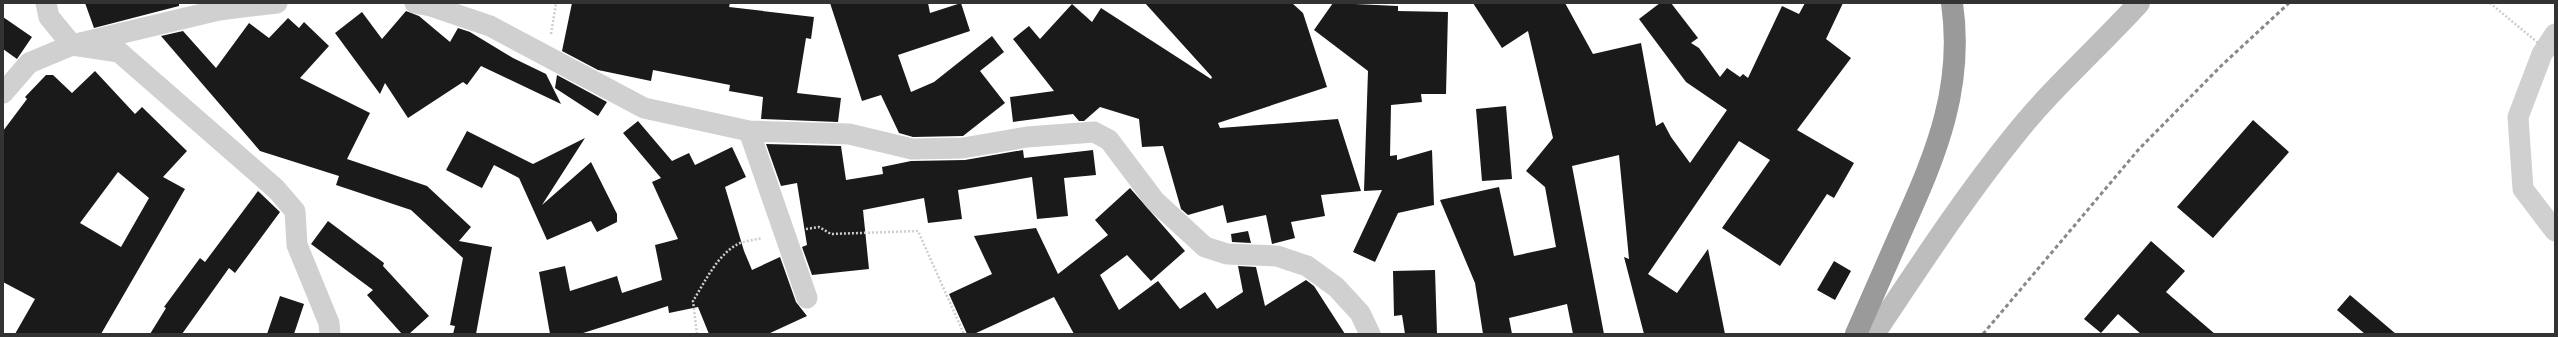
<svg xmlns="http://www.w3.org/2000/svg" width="2558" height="337" font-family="Lato,sans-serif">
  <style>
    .building { fill: #1a1a1a; fill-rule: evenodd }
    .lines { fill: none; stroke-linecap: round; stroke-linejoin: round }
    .path { stroke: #cdcdcd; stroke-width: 2.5; stroke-dasharray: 2 2; stroke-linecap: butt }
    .street { stroke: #d0d0d0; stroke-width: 21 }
    .secondary { stroke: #bdbdbd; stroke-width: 22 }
    .highway { stroke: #9a9a9a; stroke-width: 22 }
    .rail { stroke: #888; stroke-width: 3; stroke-dasharray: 4 3; stroke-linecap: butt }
    .path-bridge { stroke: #cdcdcd; stroke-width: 2.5; stroke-dasharray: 2 2; stroke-linecap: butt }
  </style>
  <rect width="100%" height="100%" fill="#fff"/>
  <path class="building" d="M85 3H179V6L94 28Z
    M572 3H730L729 7 814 17 811 39 806 38 797 93 841 98 838 122 761 119 763 97 729 91 730 85 653 70 651 81 598 70 562 51Z
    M830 3H928L930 13 961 3 970 31 898 55 911 92 934 82 992 36 1004 52 980 71 1005 103 963 136 913 137 899 133 881 95 862 101Z
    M1145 3H1292L1303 13 1327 87 1218 123 1220 128 1338 119 1361 191 1321 195 1325 216 1291 222 1295 238 1272 244 1266 215 1227 223 1223 205 1188 215 1181 209 1163 146 1142 147 1139 119 1100 107 1084 121H1079L1073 114 1013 122 1010 97 1054 91 1013 39 1029 26 1040 39 1072 4 1092 22 1101 8 1211 79 1212 77Z
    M1333 3 1398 6V11L1448 12 1446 94H1421L1422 102 1391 105 1390 156 1397 155V160L1432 150 1434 205 1398 213 1375 262 1353 252 1382 190 1364 191 1368 71 1314 30Z
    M1473 3H1565L1593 54 1641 43 1656 126 1663 122 1671 137 1690 163 1727 110 1686 82 1639 19 1660 3H1671L1698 38 1691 43 1699 48 1720 77 1727 68 1740 77 1743 74 1748 78 1782 6 1799 14 1805 3H1843L1826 39 1851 58 1797 130 1854 163 1834 198 1827 194 1780 266 1722 228 1770 160 1739 141 1648 274 1677 293 1708 249 1725 334H1644L1624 257 1629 259 1619 155 1572 166 1604 334H1573L1567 304 1509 318 1512 334H1483L1475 283 1440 200 1499 187 1514 256 1556 247 1545 187 1526 171 1553 138 1528 31 1502 48Z
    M406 11 419 16 450 42 458 28 470 32 513 58 546 74 561 104 481 66 467 85 463 82 408 118 385 83 380 94 335 33 362 12 382 39Z
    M3 17 32 37 17 59 3 49Z
    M288 18 299 28 304 22 329 46 300 78 370 113 347 159 427 186 471 227 459 241 492 247 476 334H453L455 326 450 325 463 258 411 210 336 185 339 176 260 151 161 36 183 31 216 68 249 23 269 38Z
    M95 71 135 114 142 107 187 151 163 177 185 189 101 334H15L35 299 3 282V131L27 99 25 97 46 75H53L72 93ZM118 172 149 198 121 247 80 223Z
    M557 75 607 102 598 116 555 88Z
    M1506 106 1512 179 1482 181 1476 109Z
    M2253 120 2289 152 2213 238 2177 207Z
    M638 121 672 161 689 153 695 165 732 147 746 177 725 187 744 251 752 270 780 257 796 302 807 316 768 334H709L698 307 669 313 668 306 580 334H550L539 272 565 266 570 291 617 276 622 293 662 280 655 245 678 239 652 182 661 178 623 133Z
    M467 131 533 164 585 138 542 205 591 162 617 214V222L597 232 591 221 547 240 519 178 494 165 482 188 446 170Z
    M766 144 841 146 846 180 883 174 882 167 911 161 965 160 1023 150 1024 158 1093 150 1096 175 1064 178 1068 216 1037 219 1032 177 958 190 962 219 928 223 924 198 863 210 869 269 812 275 802 247 807 245 797 183 781 186Z
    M1130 188 1185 251 1151 281 1127 255 1100 275 1119 310 1158 281 1180 309 1205 292 1217 309 1243 292 1238 266 1256 267 1265 306 1306 280 1314 286 1345 334H1074L1054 297 974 334H967L949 294 992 274 974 236 1036 228 1058 274 1108 235 1095 220Z
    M258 191 280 212 235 273 229 268 182 334H150L166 308 164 307 200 258 205 262Z
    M328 221 384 263 383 266 429 316 409 334H402L367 295 373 290 311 244Z
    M1248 231 1251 243 1232 242 1231 234Z
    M2151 241 2185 271 2166 292 2215 334H2141L2118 314 2101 333 2084 319Z
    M1834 261 1851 271 1835 300 1817 290Z
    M1435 270 1437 334H1405L1402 315 1394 316 1393 271Z
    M2350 295 2396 334H2365L2337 310Z
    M280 296 304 304 294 334H267Z"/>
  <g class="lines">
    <path class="path" d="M551 34 556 3
      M806 229 819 227 831 234 918 231 964 334
      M697 334 693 301C705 282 717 255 738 244 744 241 754 240 762 238"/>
    <path class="street" d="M46 3 49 17 72 45 119 52 276 189 295 211 297 245 329 323 330 334
      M415 3 431 6 490 26 644 108 749 131 849 134 912 149 963 148 1027 137 1094 132 1109 140 1155 201 1205 247 1227 254 1277 256 1307 266 1336 287 1360 313 1370 334
      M2555 34 2542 54 2518 117 2523 189 2555 231
      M3 93 29 63 72 45 219 10 277 3
      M749 131 807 298"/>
    <path class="secondary" d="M1874 334C1919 267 1963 199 2014 136 2052 88 2098 48 2139 3"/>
    <path class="highway" d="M1856 334C1872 298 1888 262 1904 225 1937 152 1964 86 1952 3"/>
    <path class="rail" d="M1983 334 2139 149 2221 66 2289 3"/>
    <path class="path-bridge" d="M2490 3 2555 57"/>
  </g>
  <rect width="2558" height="337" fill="none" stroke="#333333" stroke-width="8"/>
</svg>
